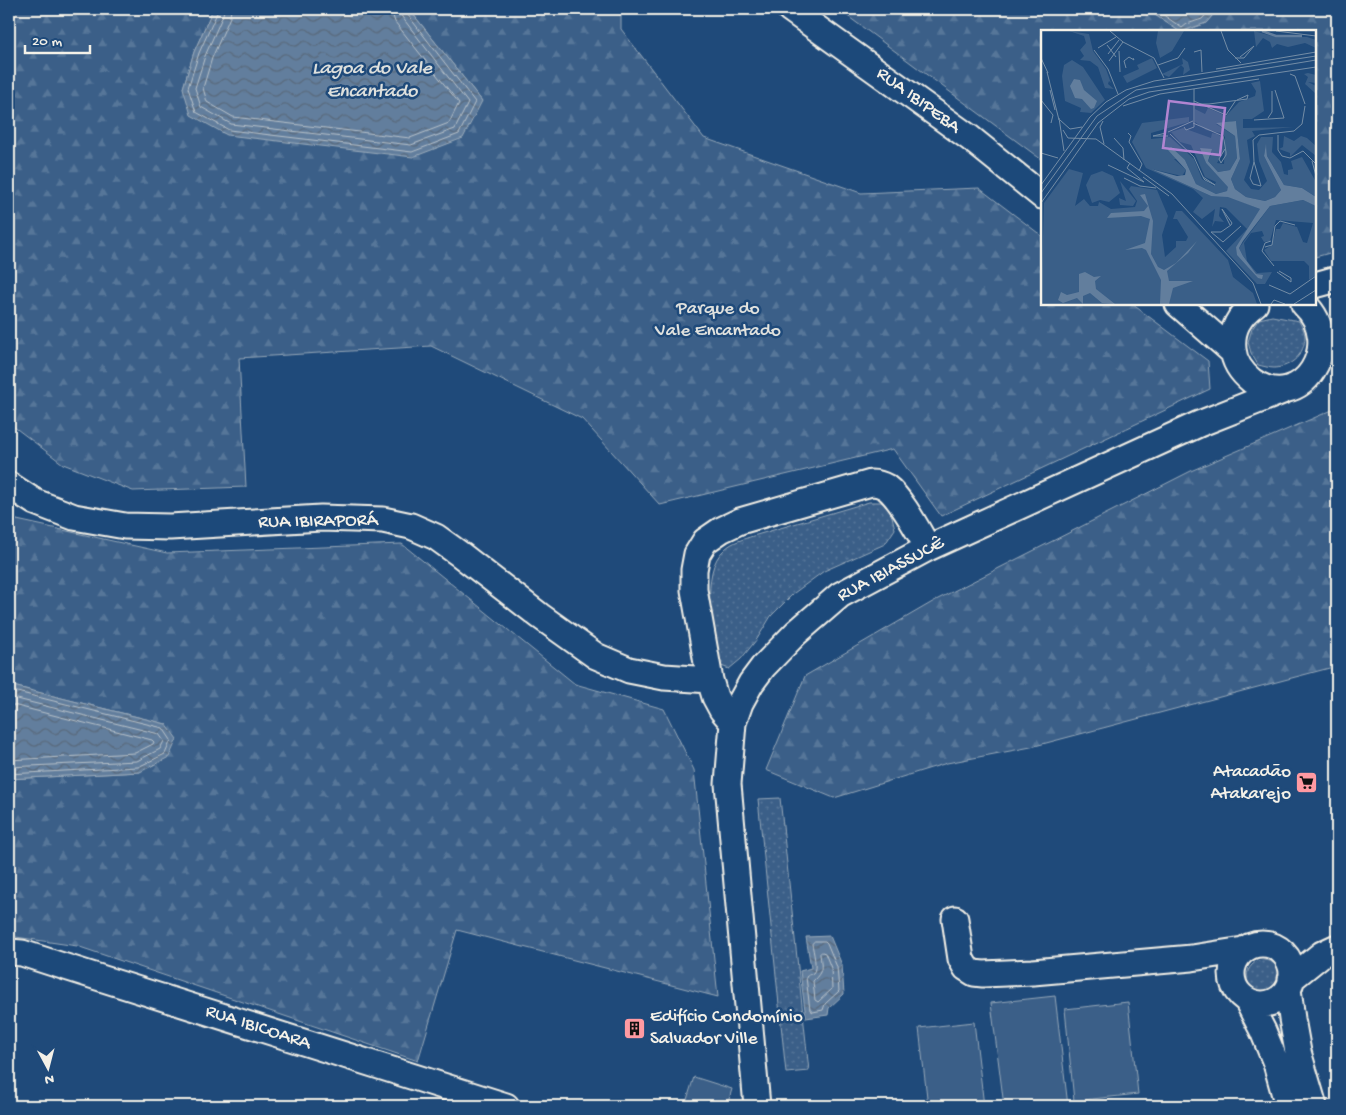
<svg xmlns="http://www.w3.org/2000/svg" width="1346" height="1115" font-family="'Gochi Hand',sans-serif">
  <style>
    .green { fill: #3a5f88; stroke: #97a8b8 }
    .forest { fill: url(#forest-firs); stroke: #97a8b8 }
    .park { fill: url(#park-dots); stroke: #97a8b8 }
    .water { fill: url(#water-waves); stroke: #9cacbb }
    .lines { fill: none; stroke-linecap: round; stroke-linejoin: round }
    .shore { stroke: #bac3ca; stroke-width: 1 }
    .street-casing { stroke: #f4f1e8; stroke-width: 29 }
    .street { stroke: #1f4a7a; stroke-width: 25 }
    .labels { text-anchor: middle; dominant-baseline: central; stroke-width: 5; stroke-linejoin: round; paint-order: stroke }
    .street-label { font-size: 19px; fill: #f4f1e8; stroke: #1f4a7a }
    .park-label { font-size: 19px; fill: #e1e2de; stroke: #1f4a7a }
    .poi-label { font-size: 19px; fill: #f4f1e8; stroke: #1f4a7a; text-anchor: end }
    .water-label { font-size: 20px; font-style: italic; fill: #dee0dd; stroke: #1f4a7a }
    .inset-river { fill: none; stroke: #627e9d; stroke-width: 2.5 }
    .inset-road { fill: none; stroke: #748da6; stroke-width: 1 }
    .view { fill: #b185d1; fill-opacity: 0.15; stroke: #b185d1; stroke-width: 2.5 }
    .inset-edge { fill: none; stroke: #f4f1e8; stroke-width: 2.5 }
  </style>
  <defs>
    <pattern id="forest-firs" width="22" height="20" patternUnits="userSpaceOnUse" patternTransform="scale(1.25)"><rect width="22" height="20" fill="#3a5f88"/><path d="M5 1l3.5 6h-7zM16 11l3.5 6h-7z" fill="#577699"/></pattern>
    <pattern id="park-dots" width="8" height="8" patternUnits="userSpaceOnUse" patternTransform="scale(1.25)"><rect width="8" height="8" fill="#3a5f88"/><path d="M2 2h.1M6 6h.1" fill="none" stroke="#577699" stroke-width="1.8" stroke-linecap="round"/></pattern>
    <pattern id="water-waves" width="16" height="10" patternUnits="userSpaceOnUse" patternTransform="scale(1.25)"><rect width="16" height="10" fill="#627e9d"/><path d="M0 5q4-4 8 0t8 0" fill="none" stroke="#58687a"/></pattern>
  </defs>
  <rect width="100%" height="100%" fill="#1f4a7a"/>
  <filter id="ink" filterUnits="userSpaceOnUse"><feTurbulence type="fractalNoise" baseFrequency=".02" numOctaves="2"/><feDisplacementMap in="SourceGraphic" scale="10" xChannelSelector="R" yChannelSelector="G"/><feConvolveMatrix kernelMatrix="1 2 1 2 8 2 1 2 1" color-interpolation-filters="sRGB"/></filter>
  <g filter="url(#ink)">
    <path class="green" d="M1055 996 1068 1106H1004L991 1003Z
      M1128 1002 1138 1094 1074 1101 1065 1009Z
      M974 1022 984 1106H928L919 1028Z
      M694 1077 732 1089 727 1106H685Z"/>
    <path class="forest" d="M9 9H213L194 52 183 88 482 101 409 9H621V29L704 138 861 193 979 188 1042 236V304H1132L1208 361 1210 389 941 516 893 449 660 505 582 419 431 346 239 358 246 487 133 491 63 464 9 423Z
      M838 9H1146L1179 31H1042V160Z
      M1218 9H1337V251L1315 257V31H1183L1206 23Z
      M1337 408V666L1031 747 947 763 834 798 766 770 805 676 936 600 1193 470Z
      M9 513 17 520 167 553 402 544 575 684 664 709 694 770 718 997 457 930 418 1061 77 946 9 936V779L140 772 166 724 9 685Z"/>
    <path class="park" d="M1272 316 1299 321C1301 326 1305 331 1305 336 1305 354 1292 367 1274 368 1269 368 1263 366 1258 365L1251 353 1248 342 1252 329 1259 319Z
      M869 502H882L890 508 895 529 885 544 824 571 794 593 771 616 757 639 741 659 729 669 719 665C714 636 698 571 725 549 732 542 744 539 753 536Z
      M780 798 809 1071 786 1073 758 799Z
      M1247 977a17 17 0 1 1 34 0a17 17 0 1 1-34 0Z"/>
    <path class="water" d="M213 9H409L482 101 463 138 413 157 227 135 191 115 183 88 194 52Z
      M1146 9H1218L1206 23 1183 31H1179Z
      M9 685 166 724 177 739 169 757 140 772 9 779Z
      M830 936 842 965 844 994 829 1008 828 1015 806 1018 800 971 811 968 806 937Z"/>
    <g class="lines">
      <path class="shore" d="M218 9 217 13 199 53 188 88 196 112 229 130 412 152 459 134 475 102 407 14 406 9
        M224 9 223 15 205 56 195 88 201 107 231 124 411 145 455 129 468 103 402 17 399 9
        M231 9 230 17 212 58 203 88 207 102 233 117 410 138 449 123 459 103 395 22 393 16 392 9
        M1155 9 1182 28 1187 24 1202 19 1211 9
        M9 690 163 728 171 740 165 754 138 767 9 774
        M9 697 159 734 164 741 160 749 137 761 9 767
        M9 704 152 740 154 742 153 744 135 753 9 760
        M815 941H825L827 943 837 967 839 991 825 1004 823 1010 813 1012 810 1010 806 977C808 975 811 974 813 973 818 969 813 950 812 944Z
        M822 952 825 953 831 968 832 989 818 1002 815 1000 813 981C823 971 822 969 820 954Z"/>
      <defs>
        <path id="street" d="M790 9 970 138 1042 196
          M1315 285 1337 279
          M1178 304 1233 352
          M1255 304C1239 316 1231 329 1233 349 1234 362 1242 373 1252 381 1302 416 1346 343 1304 304
          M9 485 35 502 74 517 125 526 170 527 321 518 383 520 411 526 436 537 461 555 540 616 596 656 629 670 664 677 710 680
          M733 723 722 710 715 697 710 680 694 590V570L697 554 705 541 721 530 740 521 871 483C877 483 881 484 886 487 901 498 918 531 928 548
          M955 919 961 959 966 968 974 973 983 974 1033 972 1192 958 1243 950
          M1232 974a30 30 0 1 1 60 0a30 30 0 1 1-60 0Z
          M9 952 22 953 53 963 506 1106
          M1291 979 1322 954 1337 947
          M1288 989 1292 1019 1298 1052 1314 1106
          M1247 1000 1263 1031 1276 1063 1288 1106
          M757 1106 728 784 733 723 740 703 751 683 763 667 796 633 840 595 928 548 1199 424 1285 390"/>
      </defs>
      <use href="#street" class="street-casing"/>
      <use href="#street" class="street"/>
    </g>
  </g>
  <defs>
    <symbol id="supermarket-square" viewBox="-11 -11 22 22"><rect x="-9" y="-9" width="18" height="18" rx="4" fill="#ff9aa2" stroke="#1f4a7a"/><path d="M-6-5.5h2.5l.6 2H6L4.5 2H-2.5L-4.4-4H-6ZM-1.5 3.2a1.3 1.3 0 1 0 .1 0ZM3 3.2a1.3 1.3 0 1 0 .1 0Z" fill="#111"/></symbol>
    <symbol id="building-square" viewBox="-11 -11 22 22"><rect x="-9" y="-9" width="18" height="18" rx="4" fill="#ff9aa2" stroke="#1f4a7a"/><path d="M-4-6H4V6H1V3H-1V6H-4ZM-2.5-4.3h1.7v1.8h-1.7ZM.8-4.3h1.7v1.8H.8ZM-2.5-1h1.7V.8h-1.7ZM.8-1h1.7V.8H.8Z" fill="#111"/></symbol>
  </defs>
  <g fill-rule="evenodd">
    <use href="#supermarket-square" x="1294" y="770" width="25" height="25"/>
    <use href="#building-square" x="622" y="1016" width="25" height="25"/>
  </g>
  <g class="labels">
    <g class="street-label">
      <text transform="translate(918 101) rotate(36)">RUA IBIPEBA</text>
      <text transform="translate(318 522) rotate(-1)">RUA IBIRAPORÁ</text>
      <text transform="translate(891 570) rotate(-28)">RUA IBIASSUCÊ</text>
      <text transform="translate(258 1028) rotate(18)">RUA IBICOARA</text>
    </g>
    <g class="park-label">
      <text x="718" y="309">Parque do<tspan x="718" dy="22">Vale Encantado</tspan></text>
    </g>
    <g class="poi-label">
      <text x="1291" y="772">Atacadão<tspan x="1291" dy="22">Atakarejo</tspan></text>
      <text x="650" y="1017" text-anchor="start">Edifício Condomínio<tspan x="650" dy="22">Salvador Ville</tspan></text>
    </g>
    <g class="water-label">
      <text x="372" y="69">Lagoa do Vale<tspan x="372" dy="23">Encantado</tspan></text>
    </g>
  </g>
  <g transform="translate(1041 30)">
    <rect width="275" height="275" fill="#1f4a7a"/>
    <path d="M61 141 72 146 79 163 68 172 59 170 51 173 45 155 50 145Z" fill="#3a5f88"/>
    <path d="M28 1 48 4 52 21 65 39 70 53 68 51 67 54 73 59 64 58 57 37 49 31 39 30 43 26 39 20 45 13 43 6ZM117 1H143L131 21 119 28 115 13ZM213 1 235 7H266L275 10V18L264 13 247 17 236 14 231 18 229 12 222 8 215 17ZM111 28 116 38 86 53 82 46 98 39 96 35ZM141 28 147 32 149 40 142 45 143 38 140 35 128 47 121 44 142 34ZM31 30 42 37 64 70 50 83 39 82 40 78 24 71 21 46 23 35ZM267 43 275 45V53L267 52 275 56 274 63 264 54 267 47 263 44ZM219 51 223 81 211 89H202V98L252 97 211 101 214 106 206 110 209 132 203 150 210 159 218 160 226 151 218 131 216 114 220 107H232L231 122 240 132 243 144 247 145V140L252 139 250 131 261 127 275 152V167L261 158 243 155 226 126 225 115 223 126 240 160 234 167 224 171 205 167 194 159 190 149 199 129 195 91 175 94 194 106 196 128 189 140 177 142 167 131 171 122 162 124 165 133 188 157 186 161 175 164 155 154 144 130 133 129 145 140 141 146 110 139 170 166H187L219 179 220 181 195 217 215 244 202 226 198 218 229 176 262 170 274 175 275 245 268 250V236L263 231H230L223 220 231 215 235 199H239L242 193 256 197 262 212 266 213 272 193 235 190 229 211 223 212 220 207 223 206 221 201 210 203 203 213 206 231 216 243 231 242 224 254H216L185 221 206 199 185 178 179 177 178 186 183 192 174 191 171 197 174 179 161 189 152 182 162 168 152 159 105 138 91 112 101 93 148 87V92L110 103V109L129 107 153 129 161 149 173 156 175 152 164 147 150 115 139 112 130 102 142 98 170 108 171 103 176 104 182 108 183 121 176 133 183 134 184 107 180 103 165 100 154 92V79L164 84 167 78 185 86 198 72 214 66 215 61 210 53ZM243 106 253 111 260 106 266 108 275 116V126L261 115 249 127V123L238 119 242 117ZM28 139 42 143 34 176 43 169 49 176H57L58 172 70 179 94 177 96 171 88 159 90 156 116 160 127 186 121 205 124 227 135 217V211H145L147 207 136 189H132L135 181H141L187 230 192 247 212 263 216 274H0L3 173ZM79 151 95 171 92 176 79 175 78 168 85 171Z" fill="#3a5f88"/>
    <path d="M33 49 39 50 43 60 56 71 53 78 50 79 41 69 34 68 29 56ZM195 91 199 129 190 149 194 159 205 167 224 171 234 167 240 160 223 126 225 114 226 126 243 155 261 158 275 167V176L262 170 229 176 202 211 198 218 202 226 215 244 222 245 221 249 217 248 196 225 195 217 219 179 187 167 170 166 110 139 136 146 144 145 145 140 127 120 130 117 144 130 155 154 175 164 186 161 187 157 165 133 159 118 171 119 167 131 177 142 189 140 196 128 194 106 175 93ZM104 164 112 191 110 224 117 237 123 240 135 233 156 211 147 223 126 241 128 251H152L132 258 128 274H119L120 250 105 220 101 218 84 220 104 213 109 189 100 186 66 188 70 183 103 181 107 176 99 165ZM44 242 53 247 60 246 54 251 55 259 74 274 61 273 49 263 42 266V274L36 268 22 273 17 270 20 262 26 265 38 262V244Z" fill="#627e9d"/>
    <path class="inset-river" d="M221 1 235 6H261"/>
    <path class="inset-road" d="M69 1 82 12 113 28 123 48M180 1 187 20 200 33M235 1 275 6M66 15 75 27M57 18 75 7M53 20 67 39 77 64M78 21 79 42M153 22 160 20 161 42M67 24 78 10M0 28 7 43M194 28H203L213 16 199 27M68 31 82 12M117 35 137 28 144 18M85 38 83 31 88 27 93 30 92 28M175 39 275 22M6 42 18 90M249 44 254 46 264 74M9 60 14 80M234 60 243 88M0 70 12 85 10 93M153 71 185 85 195 70M159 74H168L206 69 207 65 196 70M82 76 119 64 218 49M18 88 23 121M227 88 231 82V61M19 90 29 99 41 97M213 90 243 88M62 91 59 97 63 114M152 93 182 106 183 110 185 122V125L180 133 178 129 184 119M143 97 145 100 153 97V59M22 100 27 108 55 109 131 164 212 253 220 274M127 102 152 91M87 103 90 106 88 112 101 134 98 141M125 103 112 106H127M129 104 153 127 161 145 163 149 164 150 174 155 162 147M237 105V120L241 126 249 128 262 121 275 134M73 108 82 118 83 130M0 123 17 128M271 131 275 146M213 132 209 148 212 154 220 156 213 132 212 110 218 105 253 101 261 94 264 76M67 135 103 152 86 138 89 133M102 147 128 166M83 148 99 156 115 158M0 155 49 87 65 72 85 60 113 51 275 26M0 163 56 86 95 60 275 30M0 173 57 93 88 69 108 62 275 37M239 191 254 195M189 195 181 179 191 193 190 195 180 202H170L182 212 200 196M230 211 224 213 221 221 233 236M224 217 231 215 234 196 239 191M236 242 250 252V248L238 241M228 255 249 264 275 246M230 274 233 270 244 274M253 274 275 260"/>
    <path class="view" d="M128 71 184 78 179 125 122 118Z"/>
    <rect width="275" height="275" class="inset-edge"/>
  </g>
  <rect width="1346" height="1115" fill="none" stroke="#1f4a7a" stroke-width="30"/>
  <rect x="15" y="15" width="1316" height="1085" fill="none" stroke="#f4f1e8" stroke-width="2" filter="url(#ink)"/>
  <g transform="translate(48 1068) rotate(173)" stroke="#1f4a7a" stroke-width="4" paint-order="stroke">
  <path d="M0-4L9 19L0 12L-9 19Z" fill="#f4f1e8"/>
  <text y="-8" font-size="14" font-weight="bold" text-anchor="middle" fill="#f4f1e8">N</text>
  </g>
  <path d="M25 45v8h65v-8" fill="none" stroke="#f4f1e8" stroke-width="2.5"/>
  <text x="32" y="45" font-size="15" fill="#f4f1e8" stroke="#1f4a7a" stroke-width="4" paint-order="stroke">20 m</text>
</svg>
